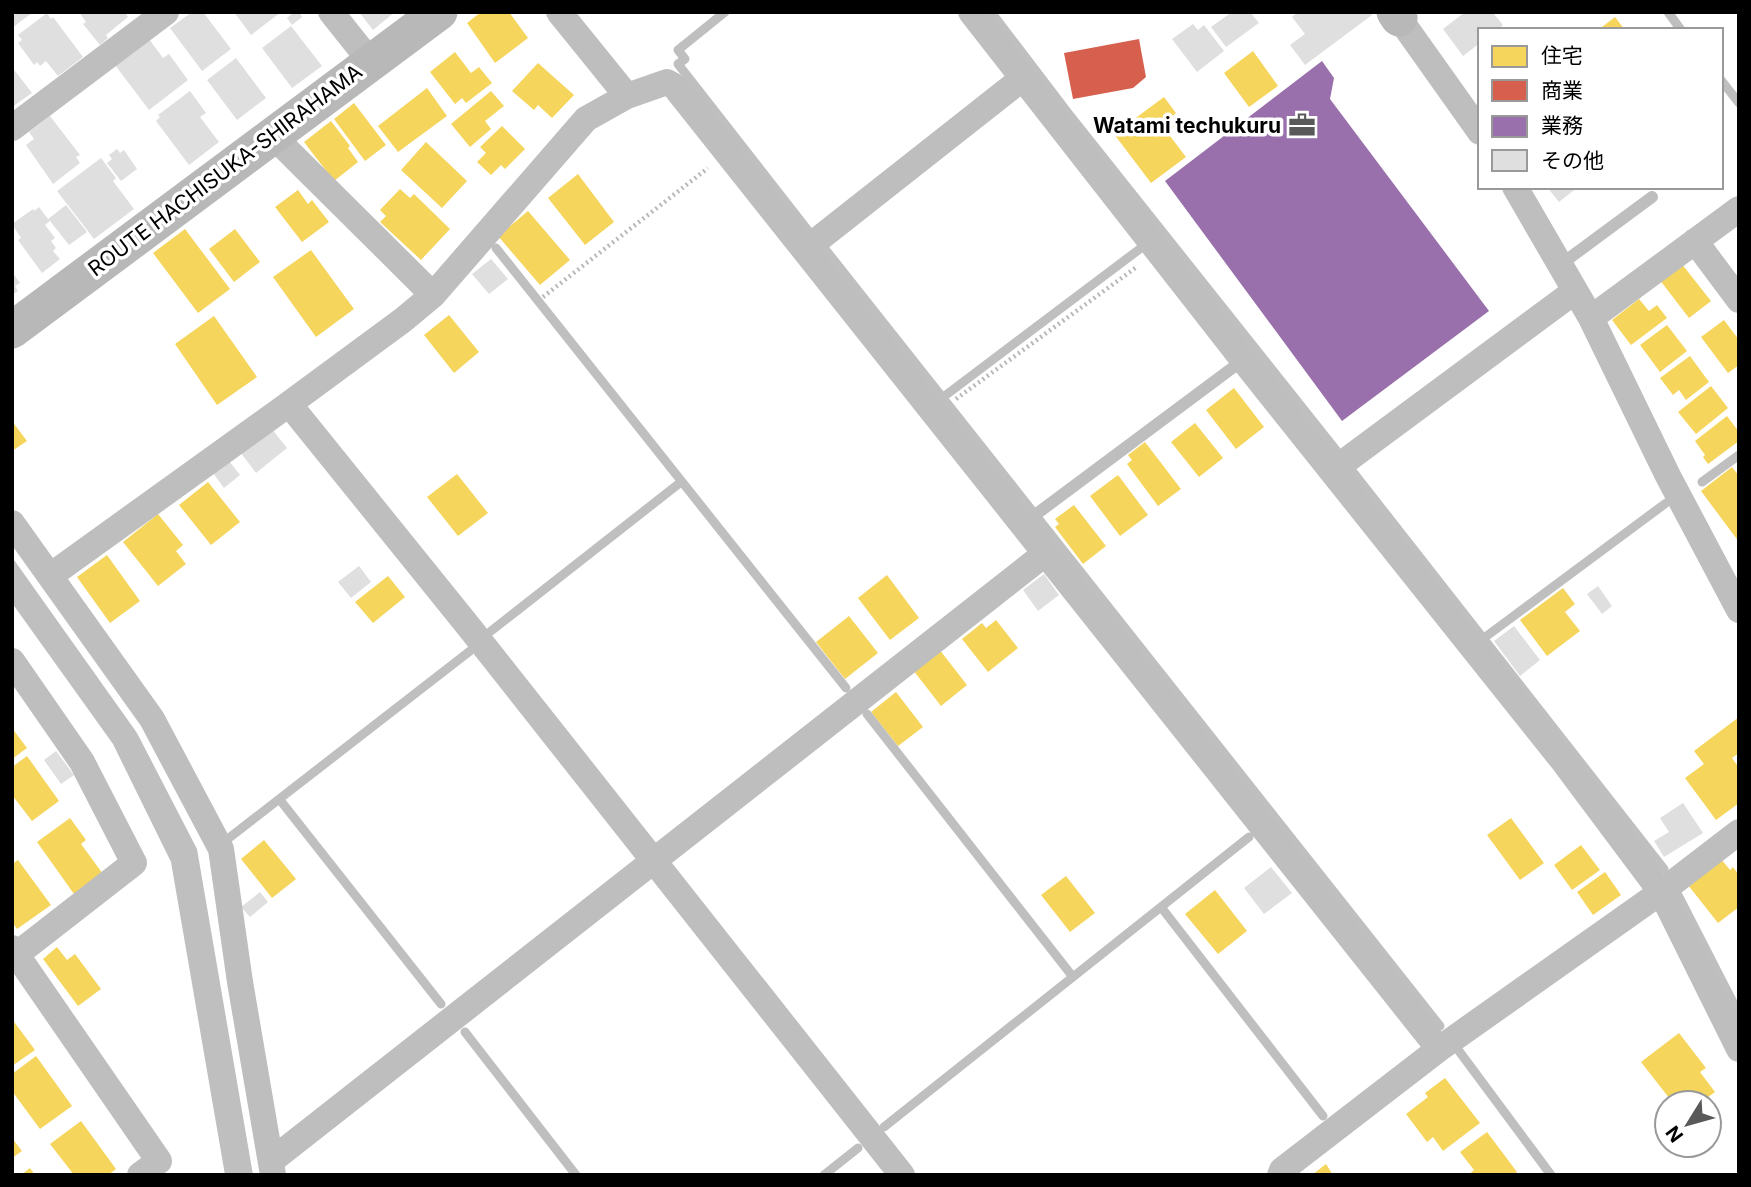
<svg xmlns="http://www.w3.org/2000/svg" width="1751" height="1187" font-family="Inter,'Noto Sans JP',sans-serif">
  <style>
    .water { fill: #bfbfbf }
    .homes { fill: #f6d55c }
    .shops { fill: #d6604d }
    .offices { fill: #9970ab }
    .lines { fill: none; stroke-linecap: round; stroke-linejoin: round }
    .stream { stroke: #bfbfbf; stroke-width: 9 }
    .building { fill: #dfdfdf }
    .path { stroke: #b9b9b9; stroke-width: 4.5; stroke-dasharray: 2 3.5; stroke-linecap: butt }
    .lane { stroke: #bebebe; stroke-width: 12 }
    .street { stroke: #bebebe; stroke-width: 26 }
    .secondary { stroke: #b8b8b8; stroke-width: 37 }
    .labels { text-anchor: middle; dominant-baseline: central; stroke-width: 7; stroke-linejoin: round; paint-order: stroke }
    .poi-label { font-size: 21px; font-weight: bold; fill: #000; stroke: #fff; text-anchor: end }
    .street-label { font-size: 21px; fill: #000; stroke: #fff }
  </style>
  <rect width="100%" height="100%" fill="#fff"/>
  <path class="water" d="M12 557 137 733 197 849 253 1175H225L171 862 113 744 12 603Z"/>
  <path class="homes" d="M481 12H509L528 38 495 63 467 23Z
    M1615 17 1625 30H1598Z
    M1253 51 1278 86 1249 107 1224 73Z
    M455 52 471 73 479 67 492 83 466 103 462 98 455 104 430 72Z
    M538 63 574 95 552 118 538 105 534 110 512 91Z
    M427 88 447 116 398 152 378 126Z
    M491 91 504 106 485 121 491 129 470 147 451 124Z
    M1164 97 1176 113 1170 118 1176 125 1167 132 1186 157 1151 183 1114 134Z
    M354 103 386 145 365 161 334 119Z
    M331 121 350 146 348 148 358 162 334 181 304 142Z
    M502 126 525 149 505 169 501 165 491 175 477 162 486 153 480 147Z
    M426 142 467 181 442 208 401 170Z
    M578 174 614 222 585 245 548 198Z
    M400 189 410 198 414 194 450 229 421 260 380 222 386 216 380 210Z
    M298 190 308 204 312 200 329 222 302 242 275 207Z
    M528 211 570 260 540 285 498 236Z
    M185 229 230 289 198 313 153 253Z
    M235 229 260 262 234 282 209 249Z
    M311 250 354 309 316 337 273 277Z
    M1681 263 1711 301 1689 318 1659 279Z
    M1639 299 1649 311 1657 305 1667 318 1631 345 1612 320Z
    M449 315 479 352 454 373 424 335Z
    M214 316 257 377 217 405 175 344Z
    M1724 320 1739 340V365L1728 373 1701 337Z
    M1667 325 1687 351 1660 372 1640 345Z
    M1690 356 1709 382 1686 400 1679 390 1673 395 1660 378Z
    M1711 386 1728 408 1696 434 1678 412Z
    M1234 388 1264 427 1236 449 1206 410Z
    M1727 416 1739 432V441L1708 464 1703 457 1705 455 1695 441Z
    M12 421 27 441 12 451Z
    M1195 423 1223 458 1199 477 1171 442Z
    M1145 442 1181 489 1158 506 1127 464 1132 460 1128 455Z
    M1732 467 1739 476V542L1701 491Z
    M457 474 488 513 458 536 427 497Z
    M1118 475 1148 515 1120 536 1090 496Z
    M208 482 240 522 211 545 179 505Z
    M1074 505 1106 546 1083 564 1055 527 1059 524 1055 519Z
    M158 514 183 545 176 551 186 564 158 586 123 542Z
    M107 555 140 601 110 623 77 577Z
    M887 575 919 618 890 640 858 598Z
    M388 576 405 597 373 623 355 602Z
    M1563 588 1575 604 1565 612 1580 631 1547 656 1520 620Z
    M849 616 878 653 845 679 816 642Z
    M996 620 1018 648 988 672 962 639 982 623 986 628Z
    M939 649 967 685 941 706 913 670Z
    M896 692 923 727 898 746 871 712Z
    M1739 717V753L1732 758 1739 768V803L1716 820 1685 778 1704 764 1694 751Z
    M12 728 27 748 12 759Z
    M27 756 59 801 32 821 12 795V767Z
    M70 818 86 840 81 844 103 874 74 894 37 842Z
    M1511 818 1544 863 1520 880 1487 835Z
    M264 840 296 879 272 898 241 859Z
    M1581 845 1600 870 1572 890 1554 865Z
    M1721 859 1730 870 1733 867 1739 875V907L1718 923 1688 885Z
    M18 860 51 905 17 929 12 922V864Z
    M1605 872 1621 895 1593 915 1577 892Z
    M1066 876 1095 913 1070 932 1041 895Z
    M1215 890 1247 931 1218 954 1185 914Z
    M57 947 67 960 75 954 101 989 78 1006 43 959Z
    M12 1019 35 1050 12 1066Z
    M1679 1033 1706 1068 1700 1072 1715 1092 1700 1103H1673L1641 1062Z
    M36 1056 72 1106 40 1129 12 1091V1074Z
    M1445 1078 1480 1123 1443 1151 1433 1137 1427 1142 1406 1114 1428 1097 1425 1093Z
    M81 1121 116 1169 108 1175H74L50 1144Z
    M1487 1132 1517 1172 1514 1175H1468L1474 1170 1460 1152Z
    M12 1138 22 1151 12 1158Z
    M1326 1164 1333 1175H1312Z
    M30 1168 35 1175H21Z"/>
  <path class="shops" d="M1139 39 1146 77 1133 88 1073 99 1064 53Z"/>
  <path class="offices" d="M1322 61 1334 78 1330 99 1489 311 1342 421 1165 181Z"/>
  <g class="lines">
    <path class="stream" d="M725 12 678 50 685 59 678 64 810 233
      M991 12 1068 113 1336 450
      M1668 12 1681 30
      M1721 80 1739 103
      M496 248 846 688
      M825 249 1440 1026
      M942 398 1141 248
      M1353 472 1664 869
      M1702 482 1739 455
      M491 631 681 482
      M1484 638 1666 503
      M867 714 1073 977
      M280 800 441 1004
      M229 838 470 651
      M1678 895 1739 1014
      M1161 907 1323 1116
      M465 1032 576 1175
      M1459 1051 1551 1175
      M884 1127 1249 837
      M824 1175 858 1148"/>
  </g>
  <path class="building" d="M12 12H33L12 28Z
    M79 12H125L128 17 106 35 108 38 100 45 83 24 86 22Z
    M192 12H203L231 49 202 71 170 28Z
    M234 12H281L251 35Z
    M294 12H299L302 17 292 25 287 18Z
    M359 12H395L373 30Z
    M1232 12H1250L1259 23 1226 47 1211 27Z
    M1298 12H1370L1372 15 1305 65 1290 45 1305 34 1292 17Z
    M1465 12H1497L1494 14 1503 25 1497 30H1480V43L1463 56 1443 29Z
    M47 13 51 19 53 17 83 57 58 76 46 61 40 66 37 62 34 65 18 43 22 40 18 35Z
    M1193 24 1198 30 1204 25 1224 51 1197 72 1172 39Z
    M291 26 322 66 292 88 262 48Z
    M149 39 163 58 169 54 188 80 149 110 115 65Z
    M236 58 266 98 237 120 207 80Z
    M12 67 32 93 12 107Z
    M190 91 206 113 200 117 219 142 189 165 156 121 160 117 158 115Z
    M50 116 80 155 76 157 80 163 53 184 26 145 34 139 29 132Z
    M117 149 120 153 124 150 137 169 121 181 107 163 112 159 109 155Z
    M101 158 116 178 113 181 134 209 94 239 57 191Z
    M1547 187H1578L1559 202Z
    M66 205 87 232 69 245 50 221 45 225 55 238 51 241 56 248 53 251 60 259 42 273 18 240 21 238 12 224 33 209 34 211 39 207 48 219Z
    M491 259 508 279 489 294 472 274Z
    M12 272 20 283 15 286 18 291 12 295Z
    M272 429 287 448 256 473 241 453Z
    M226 457 240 475 224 488 210 469Z
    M359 566 371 582 351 598 338 582Z
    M1044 574 1059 595 1038 611 1023 590Z
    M1598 586 1612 606 1602 614 1587 594Z
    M1514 626 1540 660 1520 676 1494 641Z
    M56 751 74 775 61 784 44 760Z
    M1683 803 1703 833 1664 857 1654 841 1669 832 1660 818Z
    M1271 867 1292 893 1264 914 1244 888Z
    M260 892 268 902 250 917 241 907Z"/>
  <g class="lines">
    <path class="path" d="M543 297 708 168
      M956 399 1138 266"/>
    <path class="lane" d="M1560 265 1652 197
      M1023 524 1243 360"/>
    <path class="street" d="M331 12 370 61
      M559 12 627 96
      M971 12 1243 360 1563 761 1661 892 1739 1049
      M1399 18 1480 132
      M12 128 166 12
      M272 135 433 295
      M1515 187 1591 318 1668 476 1739 610
      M1695 241 1739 300
      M806 249 1023 78
      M1591 318 1739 209
      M1332 471 1575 291
      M12 523 152 719 221 849 240 982 273 1175
      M50 576 289 404
      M12 661 82 762 134 863 12 958
      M12 948 159 1161 140 1175
      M271 1161 1046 553
      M902 1175 469 627 289 404 403 320 433 295 586 119 627 96 667 82 674 86 1439 1049
      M1280 1175 1282 1170 1439 1049 1661 892 1739 832"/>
    <path class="secondary" d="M1395 12 1399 18
      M12 330 439 12"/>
  </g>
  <defs>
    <symbol id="office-bare" viewBox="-9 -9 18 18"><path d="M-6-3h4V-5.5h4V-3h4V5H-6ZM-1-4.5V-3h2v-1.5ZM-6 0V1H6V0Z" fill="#595959" stroke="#fff" stroke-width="2.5" paint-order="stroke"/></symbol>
  </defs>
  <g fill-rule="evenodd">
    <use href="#office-bare" x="1283" y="106" width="38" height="38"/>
  </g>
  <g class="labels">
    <g class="poi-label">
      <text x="1281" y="125">Watami techukuru</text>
    </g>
    <g class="street-label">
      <text transform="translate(225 170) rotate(-37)">ROUTE HACHISUKA-SHIRAHAMA</text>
    </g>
  </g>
  <rect width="1751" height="1187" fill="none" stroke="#000000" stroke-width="28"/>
  <rect x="1478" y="28" width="245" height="161" fill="#ffffff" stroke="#999999" stroke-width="2"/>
  <rect x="1492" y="46" width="35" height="21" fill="#f6d55c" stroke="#999999" stroke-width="2"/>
  <text x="1541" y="63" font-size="21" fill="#000000">住宅</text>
  <rect x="1492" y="80" width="35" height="21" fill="#d6604d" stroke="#999999" stroke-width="2"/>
  <text x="1541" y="98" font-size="21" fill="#000000">商業</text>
  <rect x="1492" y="116" width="35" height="21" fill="#9970ab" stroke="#999999" stroke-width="2"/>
  <text x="1541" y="133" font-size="21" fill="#000000">業務</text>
  <rect x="1492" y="150" width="35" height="21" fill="#dfdfdf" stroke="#999999" stroke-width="2"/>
  <text x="1541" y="168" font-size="21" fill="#000000">その他</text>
  <g transform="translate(1688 1124) rotate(233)"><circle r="33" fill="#ffffff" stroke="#999999" stroke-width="2"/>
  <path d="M0-5L12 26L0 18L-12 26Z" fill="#595959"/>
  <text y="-10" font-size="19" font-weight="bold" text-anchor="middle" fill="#000000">N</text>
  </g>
</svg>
